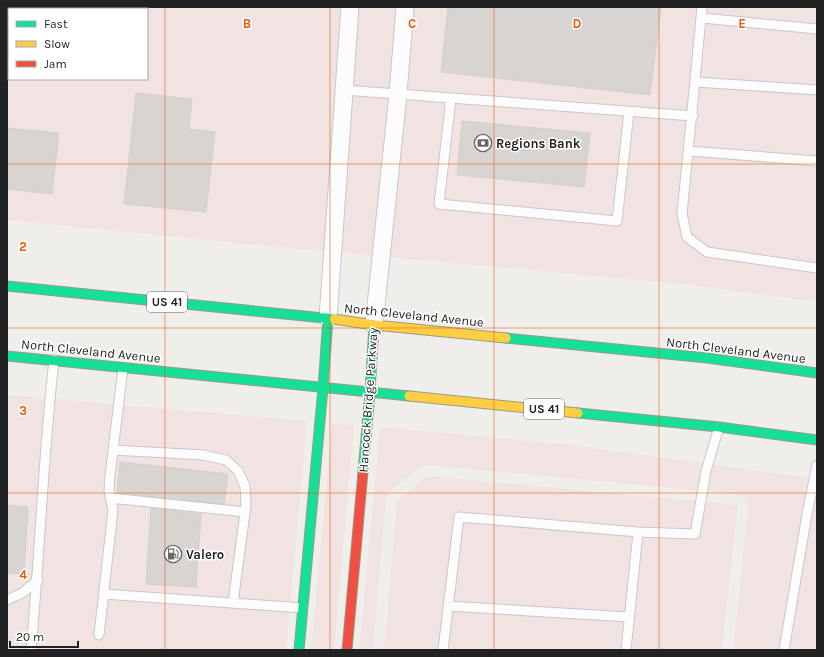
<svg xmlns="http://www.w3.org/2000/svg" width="824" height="657" font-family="Karla,sans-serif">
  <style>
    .commercial { fill: #f1e3e1; fill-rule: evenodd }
    .building { fill: #d7d4d2; stroke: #d3d0cc }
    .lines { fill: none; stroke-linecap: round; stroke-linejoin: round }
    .lane-casing { stroke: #c9c8c7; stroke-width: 11 }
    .street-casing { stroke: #c9c8c7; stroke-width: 19 }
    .fast-casing { stroke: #999a82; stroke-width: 11 }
    .slow-casing { stroke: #999a82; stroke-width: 11 }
    .jam-casing { stroke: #999a82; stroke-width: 11 }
    .lane { stroke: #fdfcfc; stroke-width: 9 }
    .street { stroke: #fdfcfc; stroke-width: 17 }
    .fast { stroke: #16e098; stroke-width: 9 }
    .slow { stroke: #ffcf43; stroke-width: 9 }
    .jam { stroke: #f24e42; stroke-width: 9 }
    .grid { fill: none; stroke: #e8590c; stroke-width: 1; stroke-opacity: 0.55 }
    .labels { text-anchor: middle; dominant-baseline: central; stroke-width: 3; stroke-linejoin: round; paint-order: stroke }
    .shield { fill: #fff; stroke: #646464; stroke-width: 1 }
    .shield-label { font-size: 12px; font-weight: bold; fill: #222 }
    .poi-label { font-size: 13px; font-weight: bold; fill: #222; stroke: #fff; text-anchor: start }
    .street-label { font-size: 13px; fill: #222; stroke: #fff }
    .grid-label { font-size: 13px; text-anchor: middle; font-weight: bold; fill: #e8590c; stroke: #fff; stroke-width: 3; stroke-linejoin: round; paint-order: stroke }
  </style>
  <rect width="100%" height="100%" fill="#f0eeeb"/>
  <path class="commercial" d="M7 7H817V302L683 284 267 246 7 220ZM9 9H147V79H9Z
    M7 395 307 421 286 650H7Z
    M332 423 354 425 334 650H311Z
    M380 427 563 444 817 479V650H733L748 508 747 501 745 498 738 494 427 465 420 467 390 492 386 499 373 650H359Z
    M427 476 738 505 722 650H384L397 501Z"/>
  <path class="building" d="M448 7H661L650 95 441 72Z
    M136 93 192 99 189 129 215 132 206 212 124 204Z
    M462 121 590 133 584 187 457 175Z
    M7 128 59 133 52 194 7 189Z
    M120 462 228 474 224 504 117 493Z
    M7 505 28 507 24 574 7 573Z
    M151 508 201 514 196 587 146 584Z"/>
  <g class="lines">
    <defs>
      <path id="lane" d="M702 7 682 214 687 237 707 252 817 268
        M702 18 817 29
        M696 82 817 90
        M344 90 693 116
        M451 98 439 204 617 221 629 112
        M689 151 817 161
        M113 450 203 455 226 460 238 471 245 486 246 505 233 603
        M110 498 245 512
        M104 594 303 608
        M7 600 22 593 38 580
        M448 606 629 617
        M99 635 113 510 109 491 110 476 123 368
        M31 650C40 553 43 456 54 360
        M443 650 459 517 638 532
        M626 650 638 532 695 534 706 471 719 427
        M784 650 807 514 817 465"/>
      <path id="street" d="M328 318 350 7
        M374 325 398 94 405 7"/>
      <path id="fast" d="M7 286 334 319
        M506 338 707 358 817 373
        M7 356 409 396
        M578 413 719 427 817 440
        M363 472 370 392 374 325
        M299 650 323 388 328 318"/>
      <path id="slow" d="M334 319 374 325 506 338
        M409 396 578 413"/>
      <path id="jam" d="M347 650 363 472"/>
    </defs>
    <use href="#lane" class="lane-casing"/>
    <use href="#street" class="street-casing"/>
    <use href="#fast" class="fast-casing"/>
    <use href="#slow" class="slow-casing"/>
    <use href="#jam" class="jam-casing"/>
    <use href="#lane" class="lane"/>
    <use href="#street" class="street"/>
    <use href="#fast" class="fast"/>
    <use href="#slow" class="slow"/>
    <use href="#jam" class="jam"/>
  </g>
  <path class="grid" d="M165 7V650M330 7V650M494 7V650M659 7V650M7 164H817M7 328H817M7 493H817"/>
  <defs>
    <symbol id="bank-ring" viewBox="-11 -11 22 22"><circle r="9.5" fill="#fff" stroke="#6a6968" stroke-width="1.5"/><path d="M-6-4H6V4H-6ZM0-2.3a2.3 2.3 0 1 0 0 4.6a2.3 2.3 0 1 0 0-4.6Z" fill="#6a6968"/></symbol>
    <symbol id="fuel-ring" viewBox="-11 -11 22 22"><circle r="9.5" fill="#fff" stroke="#6a6968" stroke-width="1.5"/><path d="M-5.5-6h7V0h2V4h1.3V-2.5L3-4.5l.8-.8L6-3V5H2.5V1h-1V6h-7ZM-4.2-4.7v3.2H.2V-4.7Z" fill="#6a6968"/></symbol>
  </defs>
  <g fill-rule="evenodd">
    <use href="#bank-ring" x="473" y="133" width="20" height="20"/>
    <use href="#fuel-ring" x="163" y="544" width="20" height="20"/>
  </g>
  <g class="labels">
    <g class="shield">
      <rect x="147" y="292" width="40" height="20" rx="3"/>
      <rect x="524" y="399" width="40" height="20" rx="3"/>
    </g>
    <g class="shield-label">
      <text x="167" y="302">US 41</text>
      <text x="544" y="409">US 41</text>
    </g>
    <g class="poi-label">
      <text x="496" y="143">Regions Bank</text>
      <text x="186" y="554">Valero</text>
    </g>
    <g class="street-label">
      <text transform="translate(414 315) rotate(6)">North Cleveland Avenue</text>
      <text transform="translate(736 350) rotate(7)">North Cleveland Avenue</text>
      <text transform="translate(91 351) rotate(6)">North Cleveland Avenue</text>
      <text transform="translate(368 400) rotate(-86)">Hancock Bridge Parkway</text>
    </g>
  </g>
  <g class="grid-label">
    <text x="247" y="28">B</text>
    <text x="412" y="28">C</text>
    <text x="577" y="28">D</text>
    <text x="742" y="28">E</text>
    <text x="23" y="251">2</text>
    <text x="23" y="415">3</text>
    <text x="23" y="579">4</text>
  </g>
  <rect width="824" height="657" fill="none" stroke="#222222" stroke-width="16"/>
  <rect x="8" y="8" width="140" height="72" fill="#ffffff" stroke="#a7a7a7"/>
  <rect x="16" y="21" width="20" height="6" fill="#16e098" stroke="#a7a7a7"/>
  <text x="44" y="28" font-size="12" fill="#222222">Fast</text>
  <rect x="16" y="41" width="20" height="6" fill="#ffcf43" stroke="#a7a7a7"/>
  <text x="44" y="48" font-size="12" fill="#222222">Slow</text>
  <rect x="16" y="61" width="20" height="6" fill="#f24e42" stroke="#a7a7a7"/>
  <text x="44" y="68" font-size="12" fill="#222222">Jam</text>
  <path d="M10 641v6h68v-6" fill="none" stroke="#222222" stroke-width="2"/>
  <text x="16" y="641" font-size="12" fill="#222222" stroke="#ffffff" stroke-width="3" paint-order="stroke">20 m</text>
</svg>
